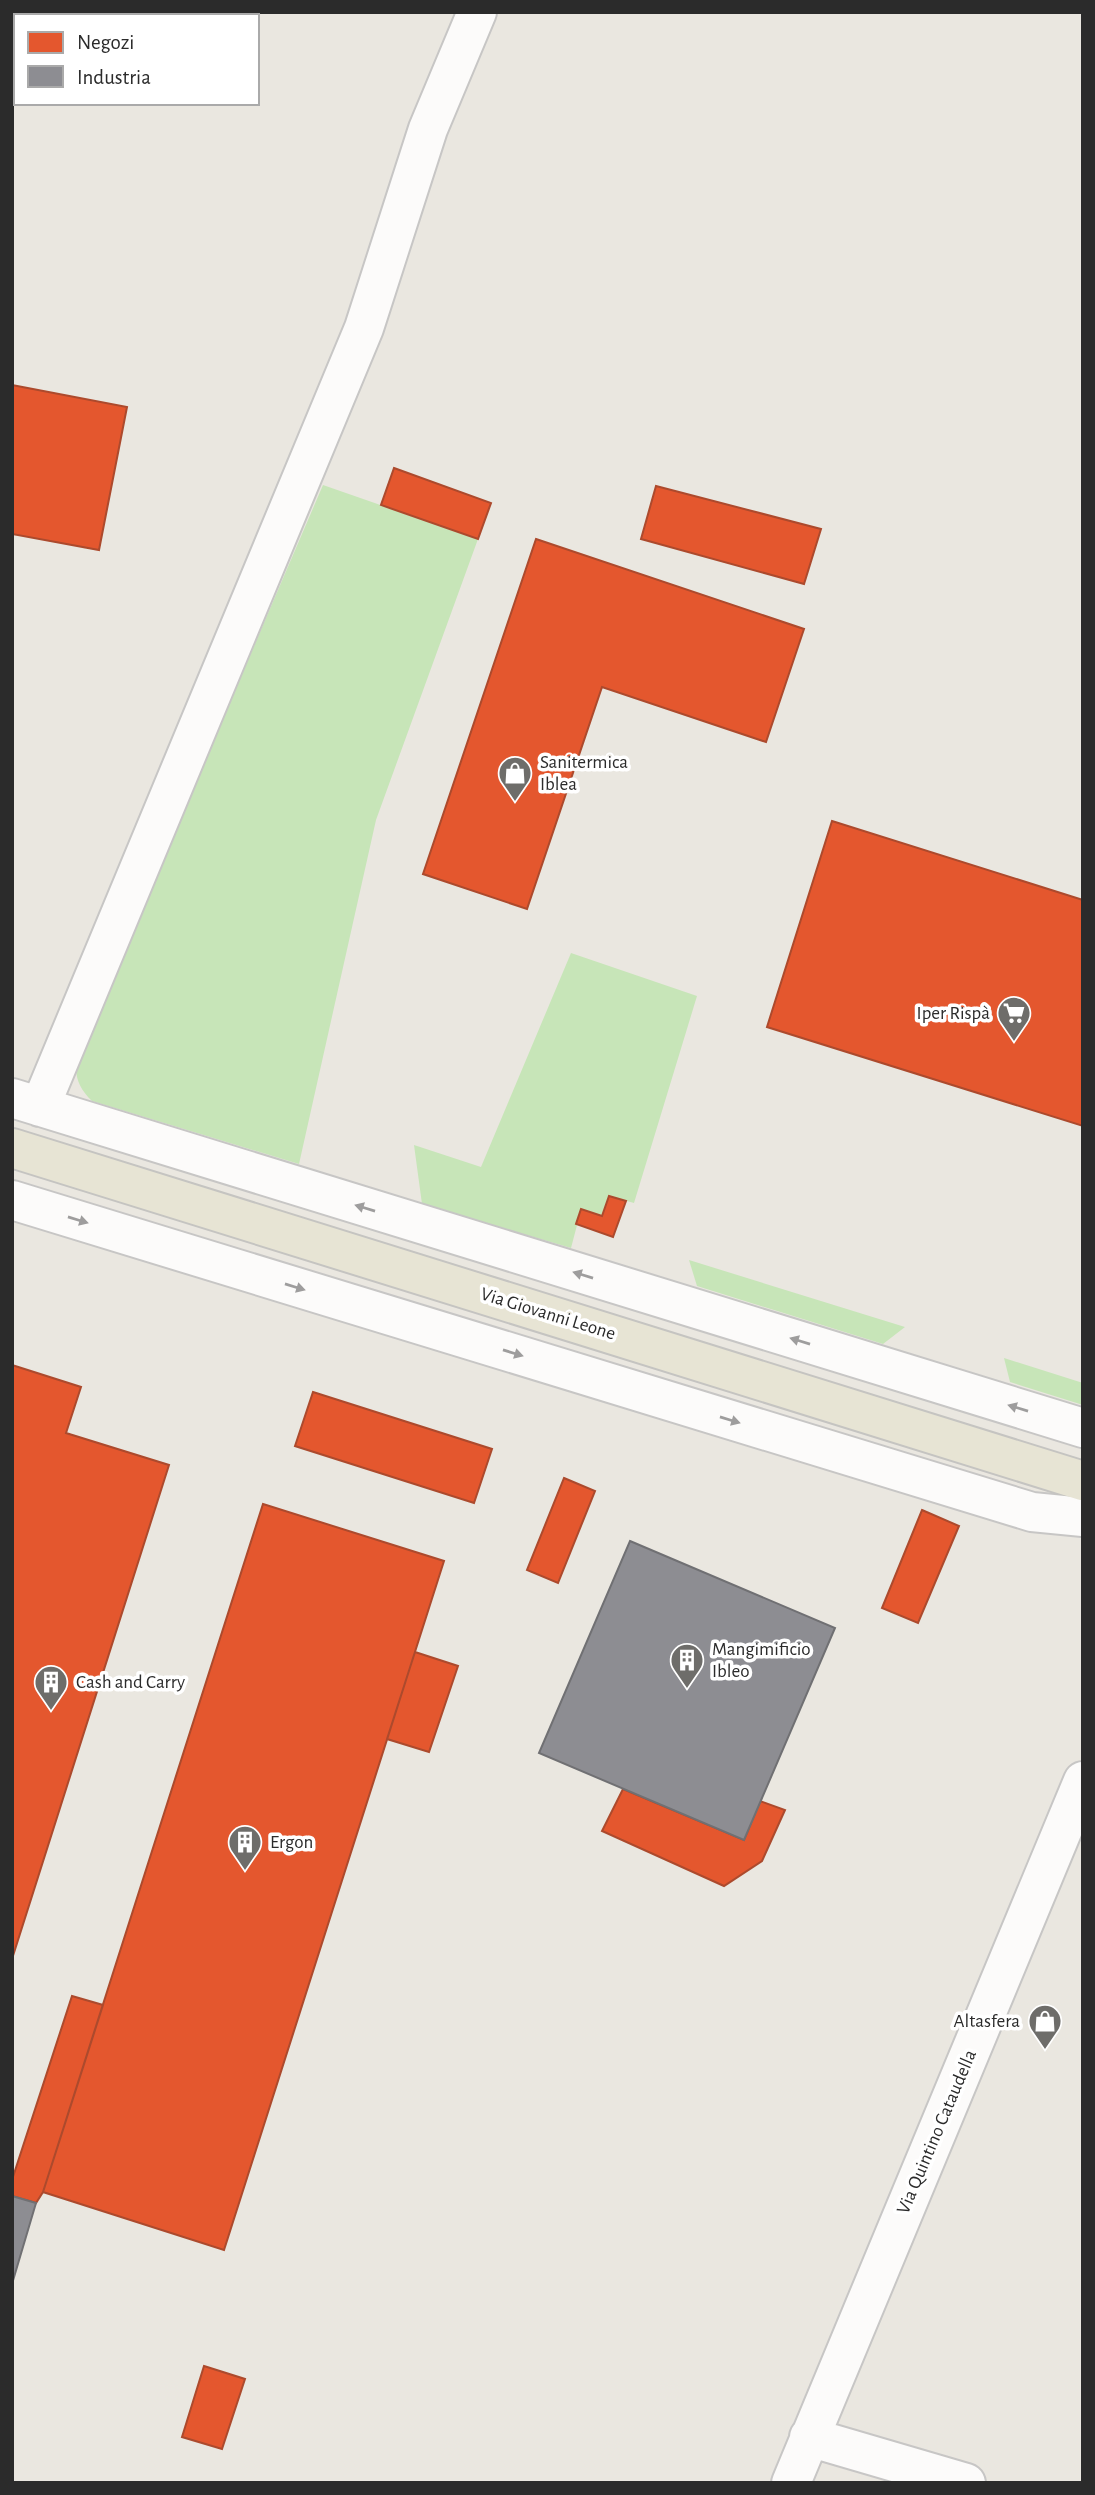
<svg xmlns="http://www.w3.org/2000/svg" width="1095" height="2495" font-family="'Alegreya Sans',sans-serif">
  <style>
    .green { fill: #c7e5b8 }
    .shops { fill: #e4572e; stroke: #ac4a2d; stroke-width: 2 }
    .industry { fill: #8d8d92; stroke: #707073; stroke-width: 2 }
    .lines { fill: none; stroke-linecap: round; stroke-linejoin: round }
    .street-casing { stroke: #c7c6c5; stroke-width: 42 }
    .primary-casing { stroke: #c5c4c1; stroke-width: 42 }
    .street { stroke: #fcfbfa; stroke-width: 38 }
    .primary { stroke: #e7e4d4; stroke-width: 38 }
    .oneway { fill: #9e9d9d }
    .labels { text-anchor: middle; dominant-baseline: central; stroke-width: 7; stroke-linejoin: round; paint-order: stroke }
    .poi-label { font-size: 19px; fill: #2b2b2b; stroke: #fff; text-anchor: start }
    .street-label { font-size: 19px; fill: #2b2b2b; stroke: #fff }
  </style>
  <rect width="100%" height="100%" fill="#eae7e0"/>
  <path class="green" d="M323 485 478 539 376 820 299 1164 92 1101C79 1088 74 1077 77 1059Z
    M571 953 697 996 634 1203 609 1196 602 1216 581 1210 571 1248 422 1204 414 1145 481 1167Z
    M689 1260 905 1327 883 1344 697 1286Z
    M1004 1358 1083 1383V1405L1010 1382Z"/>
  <path class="shops" d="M12 385 127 407 99 550 12 534Z
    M394 468 491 503 478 539 381 505Z
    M656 486 821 529 804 584 641 539Z
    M536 539 804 629 766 742 602 687 527 909 423 874Z
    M832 821 1083 900V1126L767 1027Z
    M609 1196 626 1201 613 1237 576 1224 581 1209 602 1216Z
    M12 1365 81 1387 66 1433 169 1465 12 1959Z
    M313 1392 492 1449 474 1503 295 1446Z
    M564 1478 595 1491 558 1583 527 1570Z
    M263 1504 444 1561 224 2250 43 2192Z
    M922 1510 959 1526 918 1623 882 1608Z
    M415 1652 458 1666 429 1752 387 1739Z
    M623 1789 744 1840 760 1801 785 1810 762 1861 724 1886 602 1831Z
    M72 1996 103 2005 43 2192 36 2203 12 2196V2180Z
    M204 2366 245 2379 222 2449 182 2437Z"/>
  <path class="industry" d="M630 1541 835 1628 744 1840 539 1753Z
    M12 2196 36 2203 12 2284Z"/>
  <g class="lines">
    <defs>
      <path id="street" d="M12 1098 1083 1428
        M40 1107 364 328 428 129 477 12
        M12 1200 1032 1512 1083 1517
        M809 2437 966 2483
        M791 2483 1083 1781"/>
      <path id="primary" d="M12 1148 1083 1481"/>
    </defs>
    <use href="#street" class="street-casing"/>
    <use href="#primary" class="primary-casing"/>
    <use href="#street" class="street"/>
    <use href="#primary" class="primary"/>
  </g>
  <defs><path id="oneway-solid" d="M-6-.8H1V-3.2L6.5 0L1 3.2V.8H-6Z" transform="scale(1.75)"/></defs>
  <g class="oneway">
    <use href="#oneway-solid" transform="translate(365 1208) rotate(-163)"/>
    <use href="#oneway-solid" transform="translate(78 1220) rotate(17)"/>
    <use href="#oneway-solid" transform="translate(583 1275) rotate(-163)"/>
    <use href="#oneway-solid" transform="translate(295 1287) rotate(17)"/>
    <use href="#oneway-solid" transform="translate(800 1341) rotate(-163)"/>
    <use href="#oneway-solid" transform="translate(513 1353) rotate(17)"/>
    <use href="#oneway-solid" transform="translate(1018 1408) rotate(-163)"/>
    <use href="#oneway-solid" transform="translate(730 1420) rotate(17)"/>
  </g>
  <defs>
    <symbol id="shop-pin" viewBox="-11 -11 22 30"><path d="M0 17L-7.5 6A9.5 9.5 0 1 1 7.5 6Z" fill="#6e6d6a" stroke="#fff"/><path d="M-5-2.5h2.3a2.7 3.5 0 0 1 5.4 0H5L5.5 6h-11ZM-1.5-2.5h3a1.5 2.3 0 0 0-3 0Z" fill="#fff"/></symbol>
    <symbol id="supermarket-pin" viewBox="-11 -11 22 30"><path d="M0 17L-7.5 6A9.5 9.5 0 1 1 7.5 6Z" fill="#6e6d6a" stroke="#fff"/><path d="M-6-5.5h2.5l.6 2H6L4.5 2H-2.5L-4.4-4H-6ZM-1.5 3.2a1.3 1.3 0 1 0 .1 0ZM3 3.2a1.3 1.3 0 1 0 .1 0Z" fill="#fff"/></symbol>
    <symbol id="building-pin" viewBox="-11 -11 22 30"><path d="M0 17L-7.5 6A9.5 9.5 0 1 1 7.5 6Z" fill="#6e6d6a" stroke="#fff"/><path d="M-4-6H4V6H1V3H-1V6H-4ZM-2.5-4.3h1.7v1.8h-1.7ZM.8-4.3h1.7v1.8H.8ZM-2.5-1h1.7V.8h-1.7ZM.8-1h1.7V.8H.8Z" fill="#fff"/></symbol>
  </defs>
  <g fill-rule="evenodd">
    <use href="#shop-pin" x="496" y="754" width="38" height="52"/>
    <use href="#supermarket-pin" x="995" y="994" width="38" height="52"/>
    <use href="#building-pin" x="668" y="1641" width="38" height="52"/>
    <use href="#building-pin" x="32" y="1663" width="38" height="52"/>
    <use href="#building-pin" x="226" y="1823" width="38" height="52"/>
    <use href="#shop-pin" x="1026" y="2002" width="38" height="52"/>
  </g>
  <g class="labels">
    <g class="poi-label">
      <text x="540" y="762">Sanitermica<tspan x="540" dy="22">Iblea</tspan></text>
      <text x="990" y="1013" text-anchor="end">Iper Rispà</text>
      <text x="712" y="1649">Mangimificio<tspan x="712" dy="22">Ibleo</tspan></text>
      <text x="76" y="1682">Cash and Carry</text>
      <text x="270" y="1842">Ergon</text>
      <text x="1020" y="2021" text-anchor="end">Altasfera</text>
    </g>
    <g class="street-label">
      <text transform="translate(548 1314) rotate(17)">Via Giovanni Leone</text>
      <text transform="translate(937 2132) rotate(-67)">Via Quintino Cataudella</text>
    </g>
  </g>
  <rect width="1095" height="2495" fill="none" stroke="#2b2b2b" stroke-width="28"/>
  <rect x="14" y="14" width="245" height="91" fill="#ffffff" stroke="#aaaaaa" stroke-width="2"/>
  <rect x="28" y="32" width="35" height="21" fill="#e4572e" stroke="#aaaaaa" stroke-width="2"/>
  <text x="77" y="49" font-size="21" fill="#2b2b2b">Negozi</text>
  <rect x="28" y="66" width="35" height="21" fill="#8d8d92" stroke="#aaaaaa" stroke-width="2"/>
  <text x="77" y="84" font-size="21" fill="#2b2b2b">Industria</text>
</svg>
